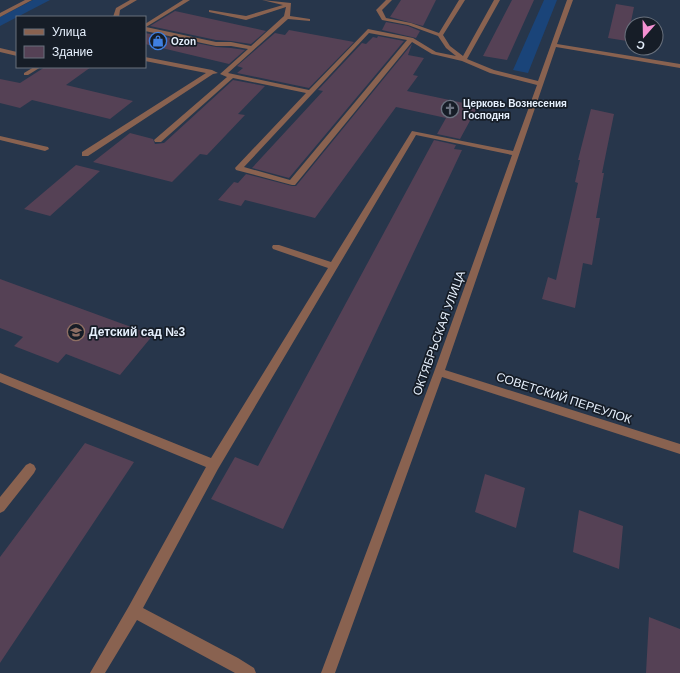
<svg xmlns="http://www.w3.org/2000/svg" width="680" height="673" font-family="Arial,sans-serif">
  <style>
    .green { fill: #1a4479 }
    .building { fill: #554155 }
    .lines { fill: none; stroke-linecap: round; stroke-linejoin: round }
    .minor { fill: #896250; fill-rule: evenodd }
    .labels { text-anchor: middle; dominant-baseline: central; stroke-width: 3.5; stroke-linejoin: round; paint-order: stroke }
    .far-poi-label { font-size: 10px; font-weight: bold; fill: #e6f0fd; stroke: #161d27; text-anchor: start }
    .poi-label { font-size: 12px; font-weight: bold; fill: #e6f0fd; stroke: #161d27; text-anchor: start }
    .street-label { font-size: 12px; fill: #e6f0fd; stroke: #161d27 }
  </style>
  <rect width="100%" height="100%" fill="#27364b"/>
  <path class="green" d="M33 0H50L0 26V17Z
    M544 0H557L528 73 513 70Z"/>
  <path class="building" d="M401 0H436L423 26 390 17Z
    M512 0H534L507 60 483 56Z
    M616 4 634 7 627 41 608 38Z
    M175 11 266 31 251 44 231 41 216 40 150 26Z
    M386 22 408 26 420 31 416 38 382 30Z
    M289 30 354 42 309 88 237 73 243 68 237 66 275 33 285 35Z
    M145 33 216 47 231 48 245 50 229 64 145 44Z
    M378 36 404 41 289 178 252 168 323 91 318 90 362 43 366 44 373 37 377 38Z
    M412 44 408 55 424 58 413 75 418 76 407 91 478 106 460 139 437 134 446 118 396 107 315 218 245 200 241 206 218 200 234 182 238 183 246 174 292 186H296Z
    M45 67H91L66 85 133 101 110 119 32 100 20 108 0 103V79L20 83Z
    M233 80 265 86 238 114 245 115 207 155 200 154 172 182 93 162 130 133 153 139 155 144 164 143Z
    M591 109 614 114 602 173H604L596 218H600L592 265 583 263 575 308 542 299 548 277 556 280 578 183 575 182 580 160H578Z
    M434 140 456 145 454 149 462 150 283 529 211 499 235 457 258 466Z
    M76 165 100 171 50 216 24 209Z
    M0 279 153 335 120 375 66 354 58 363 14 346 23 337 0 328Z
    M85 443 134 462 0 663V557Z
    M485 474 525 488 516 528 475 512Z
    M579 510 623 526 619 569 573 552Z
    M649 617 680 629V673H646Z"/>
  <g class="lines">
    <path class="minor" d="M25 0H32L0 17V13Z
      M130 0H137L120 10 119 17H113L116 8Z
      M183 0H190L146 27 216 42H231L251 46 284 16 286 7 246 20 209 12V10L246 16 283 5 262 0 291 3 290 16 310 19V21L288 19 228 73 309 90 368 29 413 38 436 52 456 56 446 48 438 36 408 25 382 20 376 10 386 0H392L382 10 386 18 411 23 439 33 459 0H465L443 35 450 46 463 56 494 0H500L467 59 494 70 538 81 567 0H573L557 44 680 64V68L556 47 445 370 680 444V454L442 377 335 673H321L434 372 512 155 416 135 218 469 143 608 238 658 254 668 256 673H235L137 620 105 673H90L129 606 206 467 0 382V373L211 458 328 268 273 249 272 247 273 245H279L331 262 412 131 513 151 537 85 490 73 462 61 432 54 412 42 295 185H292L236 170 235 168 306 93 233 78 161 142H155L154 140 227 77 220 74 248 49 231 46H216L145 31V24ZM369 33 407 40 290 180 244 167Z
      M0 48 17 52V56L0 52Z
      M145 57 212 70 218 73 213 74 88 156H82V152L206 73 145 61Z
      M34 67H41L28 75H24V73Z
      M0 136 48 147 49 149 45 151 0 140Z
      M30 463 34 465 36 469 34 473 4 511 0 513V497L26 465Z"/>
  </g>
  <defs>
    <symbol id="shop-ring" viewBox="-11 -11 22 22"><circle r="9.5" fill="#161d27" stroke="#3f7fe0" stroke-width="1.5"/><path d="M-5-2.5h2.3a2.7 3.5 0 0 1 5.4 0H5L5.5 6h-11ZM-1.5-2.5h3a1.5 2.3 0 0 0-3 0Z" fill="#3f7fe0"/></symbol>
    <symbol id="church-ring" viewBox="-11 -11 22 22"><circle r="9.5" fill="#161d27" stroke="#6b7280" stroke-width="1.5"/><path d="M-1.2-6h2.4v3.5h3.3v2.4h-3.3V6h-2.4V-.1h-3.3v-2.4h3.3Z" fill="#6b7280"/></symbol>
    <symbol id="school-ring" viewBox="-11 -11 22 22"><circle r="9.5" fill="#161d27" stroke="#8d6e63" stroke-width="1.5"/><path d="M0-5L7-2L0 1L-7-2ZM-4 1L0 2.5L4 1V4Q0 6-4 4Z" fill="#8d6e63"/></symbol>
  </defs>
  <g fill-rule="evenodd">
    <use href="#shop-ring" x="148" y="31" width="20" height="20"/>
    <use href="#church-ring" x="440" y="99" width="20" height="20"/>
    <use href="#school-ring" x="66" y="322" width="20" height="20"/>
  </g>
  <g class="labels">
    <g class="far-poi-label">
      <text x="171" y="41">Ozon</text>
      <text x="463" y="103">Церковь Вознесения<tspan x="463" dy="12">Господня</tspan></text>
    </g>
    <g class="poi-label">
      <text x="89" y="332">Детский сад №3</text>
    </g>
    <g class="street-label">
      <text transform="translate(439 333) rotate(-70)">ОКТЯБРЬСКАЯ УЛИЦА</text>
      <text transform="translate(564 398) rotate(18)">СОВЕТСКИЙ ПЕРЕУЛОК</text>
    </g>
  </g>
  <rect x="16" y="16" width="130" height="52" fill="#161d27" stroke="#69717d"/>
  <rect x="24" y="29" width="20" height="6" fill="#896250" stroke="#69717d"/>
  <text x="52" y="36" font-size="12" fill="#e6f0fd">Улица</text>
  <rect x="24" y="46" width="20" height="12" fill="#554155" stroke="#69717d"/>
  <text x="52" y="56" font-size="12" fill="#e6f0fd">Здание</text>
  <g transform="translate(644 36) rotate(200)"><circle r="19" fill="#161d27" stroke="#69717d"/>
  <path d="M0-3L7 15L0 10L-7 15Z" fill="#f491d3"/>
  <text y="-6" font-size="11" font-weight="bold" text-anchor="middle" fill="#e6f0fd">С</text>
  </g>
</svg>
